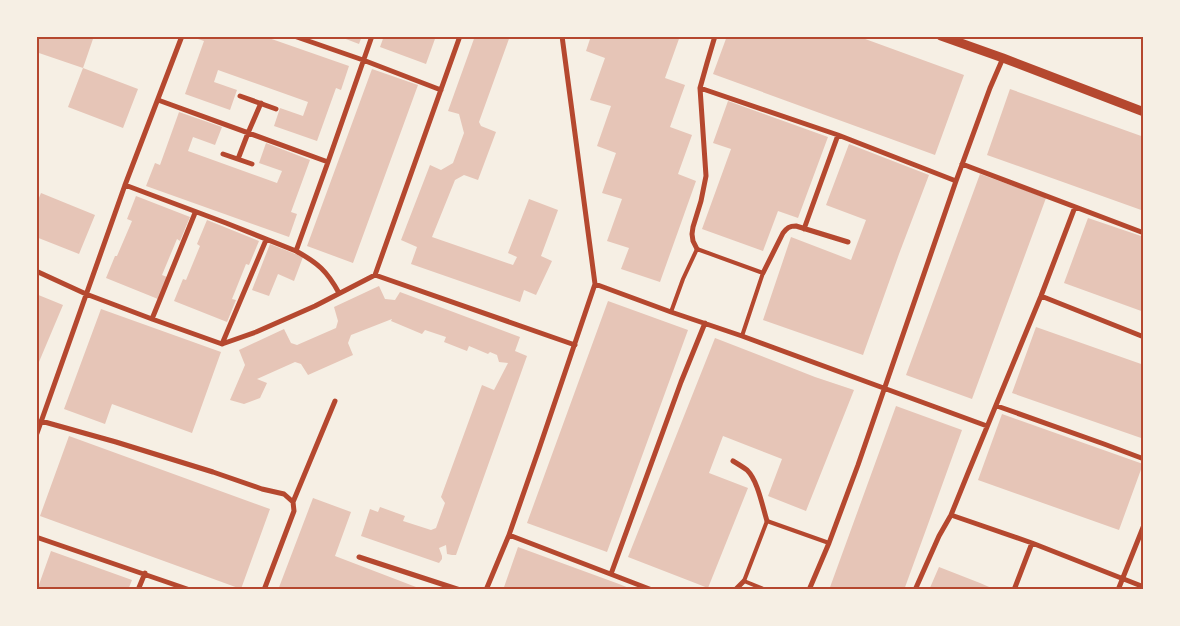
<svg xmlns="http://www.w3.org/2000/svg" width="1180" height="626" font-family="'Asap Condensed',sans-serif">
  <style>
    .building { fill: #e6c5b7 }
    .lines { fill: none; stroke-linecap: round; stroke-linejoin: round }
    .service { stroke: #b5482f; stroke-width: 4 }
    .minor { stroke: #b5482f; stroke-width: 5 }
    .tertiary { stroke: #b5482f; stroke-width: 9 }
    .neatline { fill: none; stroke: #b5482f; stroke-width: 2 }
  </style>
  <rect width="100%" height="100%" fill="#f6efe4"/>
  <path class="building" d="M36 36H94L83 68 138 89 123 128 68 107 83 68 36 52Z
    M199 36H263L349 66 341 90 336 88 317 141 274 126 280 108 303 116 308 102 218 70 214 82 237 90 230 110 185 94 204 41 198 39Z
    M338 36H362L359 44Z
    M384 36H436L426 64 380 47Z
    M475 36H510L479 122 481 126 496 132 478 180 464 175 455 180 432 237 513 265 517 257 508 253 529 199 558 210 541 256 552 261 536 295 524 290 520 302 411 264 417 247 401 240 430 165 441 170 453 163 464 133 459 114 448 111Z
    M591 36H680L665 78 685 85 670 127 692 135 678 174 696 181 660 282 621 269 629 248 607 241 622 199 602 193 616 153 597 146 611 106 590 100 605 58 586 51Z
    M727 36H857L964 75 935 155 713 74Z
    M372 69 418 85 353 263 307 246Z
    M1010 89 1144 137V211L987 155Z
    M728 101 828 137 798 218 778 211 763 251 702 229 731 149 713 143Z
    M179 112 222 127 215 145 193 137 188 151 277 183 282 171 259 163 266 143 310 160 291 212 297 214 289 237 146 186 155 163 160 165Z
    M849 144 929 175 899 254 863 355 763 320 791 237 851 260 866 220 826 205Z
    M980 174 1046 198 972 399 906 375Z
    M41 193 95 215 79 254 36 237V205Z
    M136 196 190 217 180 241 177 239 162 275 167 277 158 299 106 278 115 256H117L132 221 127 219Z
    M1088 218 1144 237V312L1064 283Z
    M207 220 259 241 249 265 246 264 232 299 236 300 227 322 174 301 183 279 186 280 200 246 197 244Z
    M270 244 303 257 294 281 278 274 269 296 252 290Z
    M379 286 385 299 395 300 400 292 520 337 515 351 527 356 456 555H452L447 554 446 545 439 548 442 556V559L439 563 361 536 370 509 378 512 380 507 405 516 403 521 431 530 436 528 445 503 441 497 482 385 494 390 508 363 499 362 497 355 490 352 488 354 469 346 467 351 444 342 446 337 425 330 422 334 391 321 392 319 351 335 348 343 353 355 308 375 301 364 295 362 257 379 267 383 260 398 244 404 230 400 245 365 239 350 284 329 291 343 297 345 336 328 338 321 334 307Z
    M36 294 63 305 36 369Z
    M608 301 688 330 607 552 527 523Z
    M101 309 221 352 192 433 112 404 105 424 64 409Z
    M1036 327 1144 365V439L1012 393Z
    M715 338 815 377 854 390 806 511 768 496 782 459 723 436 709 473 748 488 708 588 628 557Z
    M896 406 962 430 927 527 904 590H829Z
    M1002 414 1143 464 1119 530 978 480Z
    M69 436 270 509 241 589 40 516Z
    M313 498 351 512 335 556 416 587 415 590H278Z
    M518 547 619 584 634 590H503Z
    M51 551 132 580 128 590H37Z
    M939 567 980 583 996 590H929Z"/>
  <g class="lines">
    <path class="service" d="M671 312 683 279 697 249 763 273 742 336
      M766 590 744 581 767 521 829 543"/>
    <path class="minor" d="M294 36 363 60 441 90
      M700 88 838 135 956 181
      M240 96 276 109
      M158 100 328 162
      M223 154 252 164
      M238 159 248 133 261 103
      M962 164 1144 233
      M125 185 226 223 296 251 328 162 372 36
      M804 229 838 135
      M697 249 693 241 692 234 693 227 701 201 706 176 700 88 707 63 715 36
      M296 251C318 263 327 271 339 293
      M36 271 86 294 152 319 222 344 256 332 315 306 375 275 575 345
      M763 273 783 233C787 228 789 226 796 226L848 242
      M375 275 460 36
      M595 284 671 312 742 336 987 426
      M1041 296 1144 337
      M152 319 195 213
      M222 344 266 240
      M997 406 1104 444 1144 459
      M41 421 116 442 213 472 262 489 284 494 293 502 294 511 264 590
      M36 436 125 185 182 36
      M733 461C738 464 743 467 747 470 758 481 762 505 767 521
      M293 502 335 401
      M951 515 1032 543 1144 587
      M509 535 652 590
      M36 537 190 590
      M359 557 460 590
      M611 574 681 382 705 323
      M138 590 145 573
      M486 590 509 535 539 449 595 284 562 36
      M735 590 744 581
      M809 590 829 543 858 465 956 181 990 88 1003 58
      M915 590 939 536 951 515 968 473 1041 296 1075 207
      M1014 590 1032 543
      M1118 590 1144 525"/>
    <path class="tertiary" d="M941 36 1003 58 1144 112"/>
  </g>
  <rect width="1180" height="626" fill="none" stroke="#f6efe4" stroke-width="75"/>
  <rect x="38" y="38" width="1104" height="550" class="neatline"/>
</svg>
